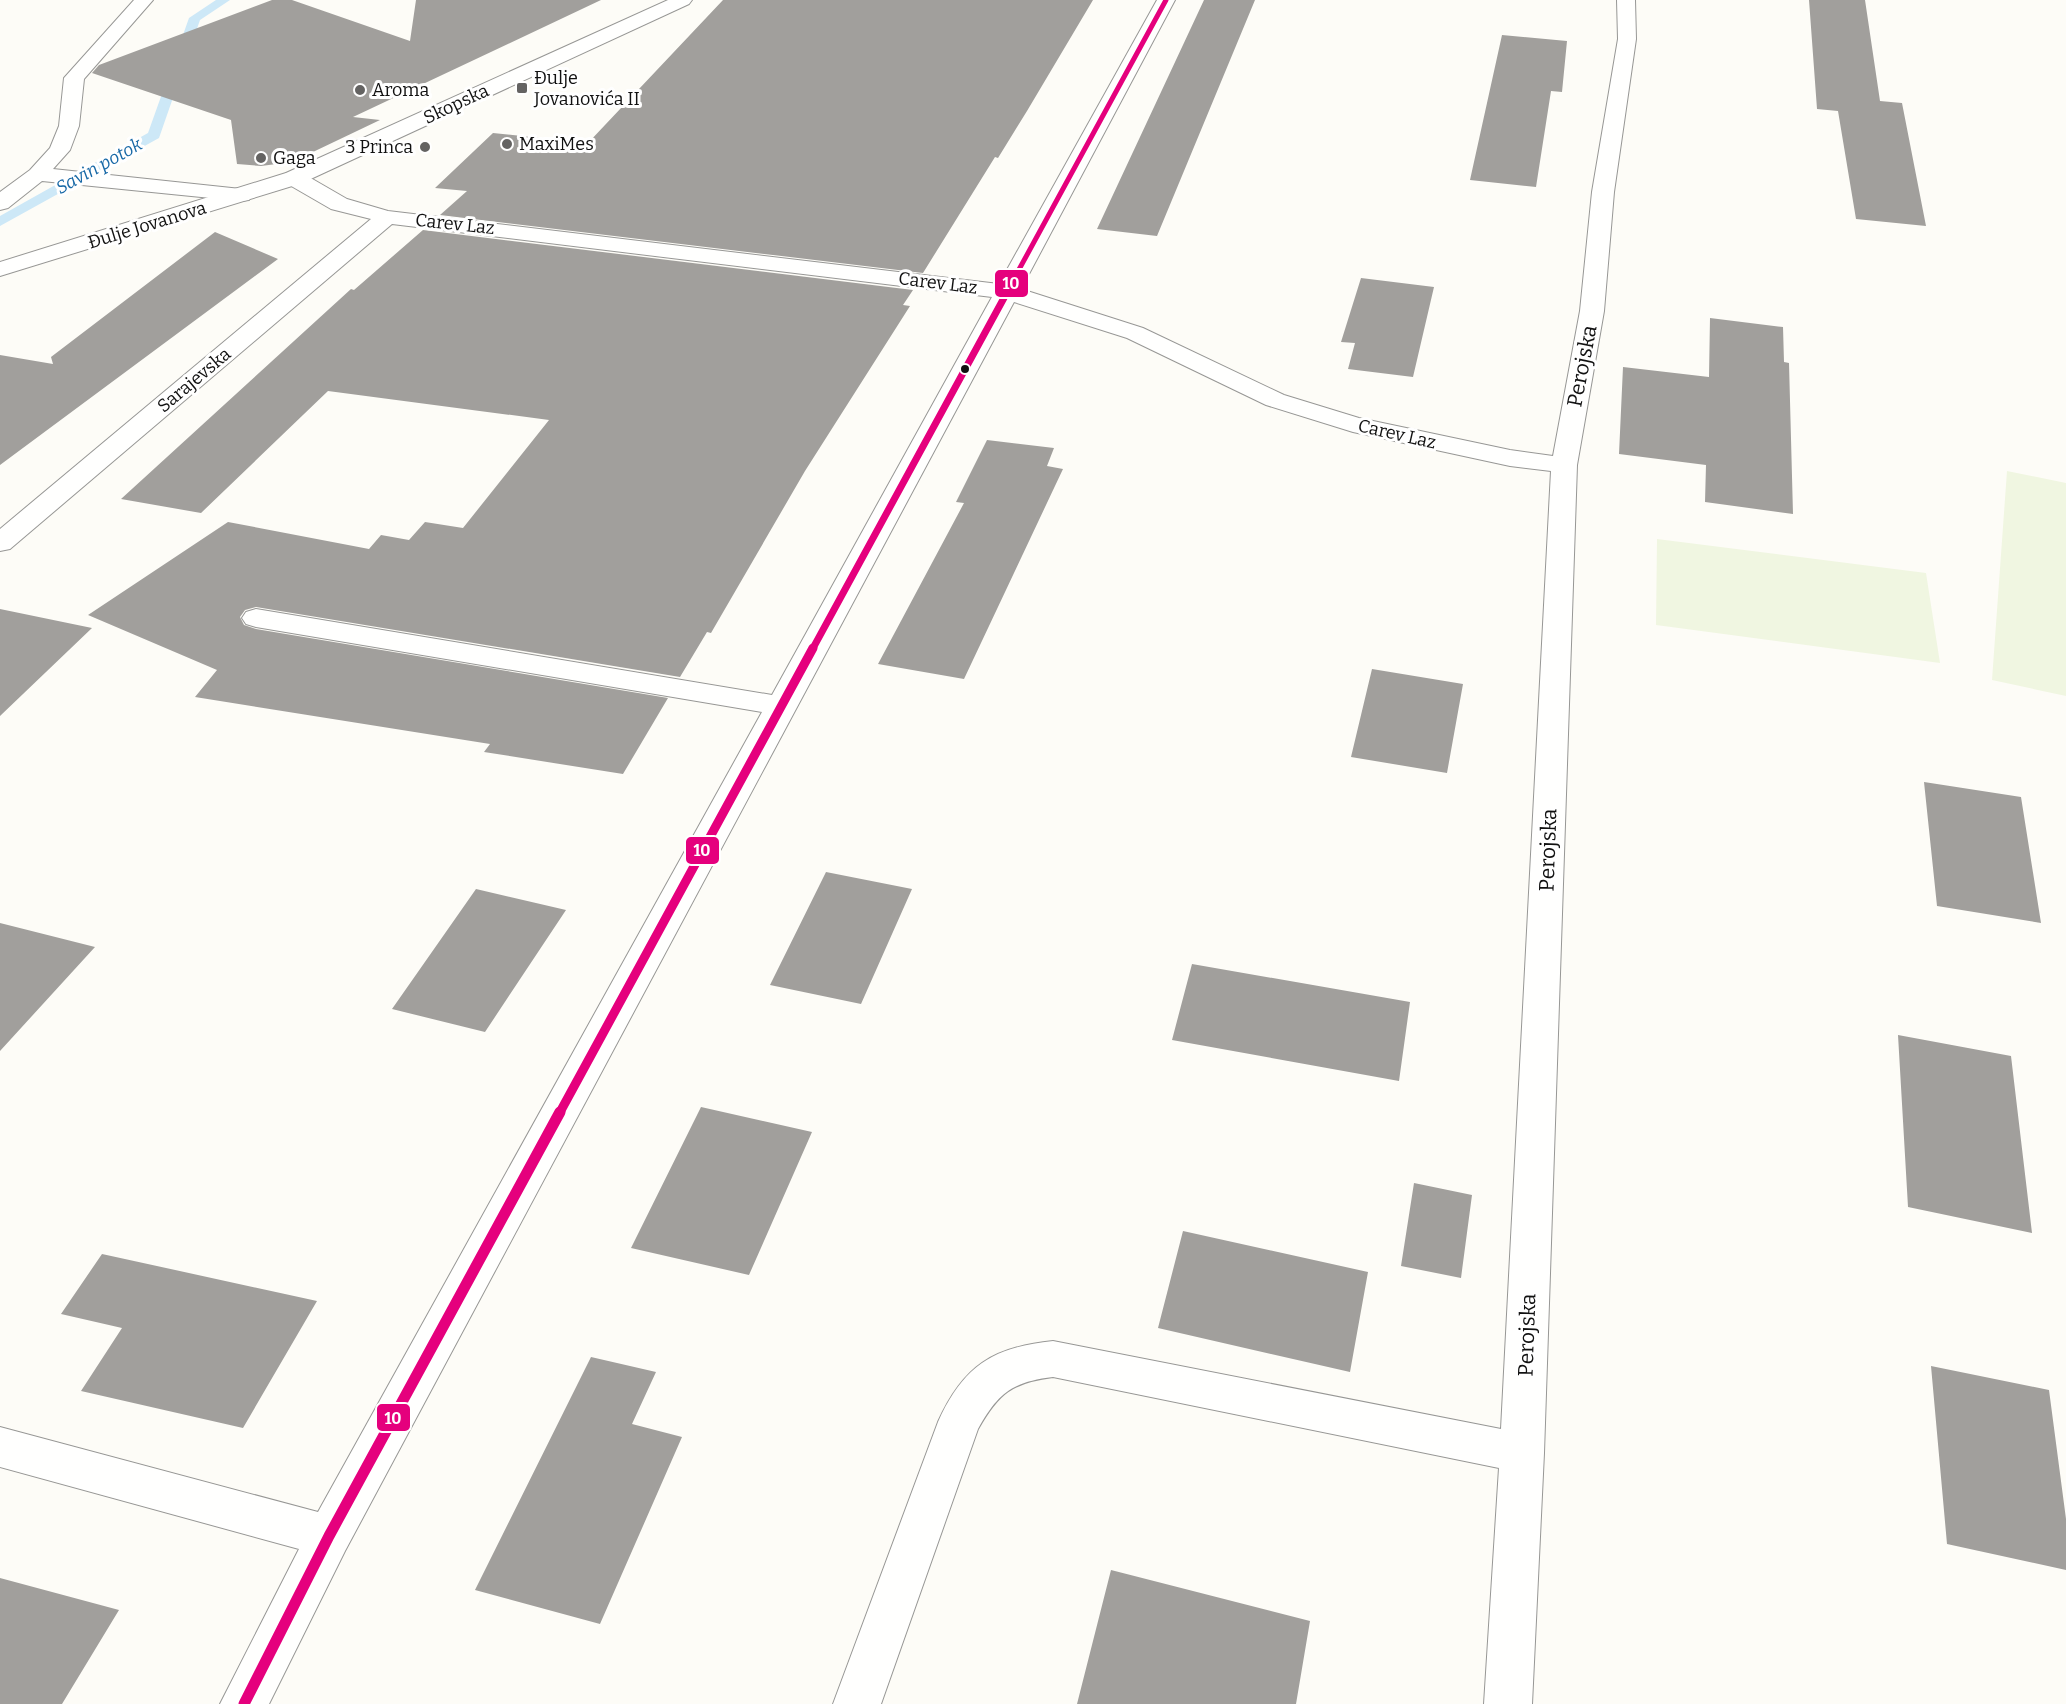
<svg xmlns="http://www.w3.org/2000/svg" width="2066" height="1704" font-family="Bitter,serif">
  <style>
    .pitch { fill: #f0f6e1 }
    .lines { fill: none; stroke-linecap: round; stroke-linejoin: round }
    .stream { fill: #cde8f7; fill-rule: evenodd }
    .building { fill: #a19f9c }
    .minor-casing { stroke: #979795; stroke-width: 2 }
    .tertiary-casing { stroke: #979795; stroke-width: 2 }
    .minor { fill: #fffffe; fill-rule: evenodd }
    .tertiary { fill: #fffffe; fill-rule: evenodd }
    .bus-1-far3-casing { stroke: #fff; stroke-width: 8 }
    .bus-1-far2-casing { stroke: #fff; stroke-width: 10 }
    .bus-1-far1-casing { stroke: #fff; stroke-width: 14 }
    .bus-1-casing { stroke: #fff; stroke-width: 16 }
    .bus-1-far3 { stroke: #e5007d; stroke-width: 5 }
    .bus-1-far2 { stroke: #e5007d; stroke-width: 7 }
    .bus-1-far1 { stroke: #e5007d; stroke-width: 9 }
    .bus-1 { stroke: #e5007d; stroke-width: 11 }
    .poi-dot { fill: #646362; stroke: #fff; stroke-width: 2 }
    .bus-dot { fill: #111; stroke: #fff; stroke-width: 2 }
    .labels { text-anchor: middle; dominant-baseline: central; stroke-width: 6; stroke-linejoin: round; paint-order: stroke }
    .far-poi-label { font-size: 18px; fill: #111; stroke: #fff; text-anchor: start }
    .far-street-label { font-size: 18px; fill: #111; stroke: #fff }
    .far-water-label { font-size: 18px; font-style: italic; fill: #1768a6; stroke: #fff }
    .street-label { font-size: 21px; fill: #111; stroke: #fff }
    .line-badge { stroke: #fff; stroke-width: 2 }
    .badge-label { font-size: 16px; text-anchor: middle; font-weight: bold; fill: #fff }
  </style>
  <rect width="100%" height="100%" fill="#fdfcf7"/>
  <path class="pitch" d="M2007 471 2066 483V696L1992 680Z
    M1657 539 1926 573 1940 663 1656 625Z"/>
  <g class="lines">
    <path class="stream" d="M216 0H230L200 20 159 138 0 226V216L148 133 189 18Z"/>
  </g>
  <path class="building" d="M272 0H292L410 41 416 0H601L353 117 380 120 292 162 261 166 237 164 231 120 92 73 99 65Z
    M723 0H1093L1027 111 998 158 995 157 923 273 440 215 467 191 435 188 493 133 588 143Z
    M1204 0H1255L1157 236 1097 229Z
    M1809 0H1865L1880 101 1902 103 1926 226 1856 219 1838 111 1817 109Z
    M1502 35 1567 41 1562 92 1551 91 1536 187 1470 180Z
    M423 230 913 290 903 305 910 306 805 471 711 633 707 632 680 677 256 607 245 610 240 617 244 625 256 629 668 698 623 774 484 752 490 744 195 697 217 670 88 615 228 522 369 549 381 535 409 540 425 522 463 528 549 420 328 391 201 513 121 499 351 289 354 290Z
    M215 232 278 259 0 465V355L53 364 51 357Z
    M1361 278 1434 287 1413 377 1348 369 1355 343 1341 342Z
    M1710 318 1783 327 1784 362 1789 363 1793 514 1705 502 1706 465 1619 454 1623 367 1709 377Z
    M987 440 1054 448 1047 466 1063 469 964 679 878 664 964 503 956 502Z
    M0 609 92 628 0 716Z
    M1372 669 1463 684 1447 773 1351 757Z
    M1924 782 2021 797 2041 923 1937 906Z
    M826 872 912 889 861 1004 770 985Z
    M476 889 566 910 485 1032 392 1009Z
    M0 923 95 947 0 1051Z
    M1192 964 1410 1002 1399 1081 1172 1040Z
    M1898 1035 2011 1056 2032 1233 1908 1207Z
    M701 1107 812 1132 749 1275 631 1248Z
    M1414 1183 1472 1195 1461 1278 1401 1266Z
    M1183 1231 1368 1272 1350 1372 1158 1328Z
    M102 1254 317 1301 243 1428 81 1391 122 1328 61 1314Z
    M591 1357 656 1372 632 1424 682 1437 600 1624 475 1590Z
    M1931 1366 2049 1390 2066 1519V1570L1947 1544Z
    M1111 1570 1310 1621 1296 1704H1077Z
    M0 1578 119 1610 62 1704H0Z"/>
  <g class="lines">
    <defs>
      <path id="minor" d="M134 0H153L84 79 79 126 70 150 53 169 241 189 249 190 252 195 249 200 241 201 42 181 8 208 0 210V192L30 170 50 148 59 126 64 78Z
        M1157 0H1175L1021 289 1143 328 1284 395 1359 418 1510 450 1553 456 1580 311 1592 192 1618 39 1617 0H1635L1636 39 1614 192 1604 311 1577 465 1544 1453 1532 1704H1484L1499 1468 1053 1377C1012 1382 998 1393 978 1429L881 1704H833L938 1422C963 1366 993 1347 1053 1341L1501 1429 1551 471 1510 466 1353 432 1266 405 1127 338 1014 302 345 1551 269 1704H220L299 1549 0 1467V1427L318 1512 762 712 256 627 246 624 242 618 246 612 256 609 772 695 992 297 392 224 10 549 0 551V529L371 219 331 209 286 183 283 178 286 173H302L347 199 388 211 999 284Z"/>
      <path id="tertiary" d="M668 0H692L689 4 302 183 0 276V262L286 173Z"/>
    </defs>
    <use href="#minor" class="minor-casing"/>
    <use href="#tertiary" class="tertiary-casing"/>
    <use href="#minor" class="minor"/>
    <use href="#tertiary" class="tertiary"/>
    <defs>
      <path id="bus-1-far3" d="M1010 286 1166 0"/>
      <path id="bus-1-far2" d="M812 650 1011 285"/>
      <path id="bus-1-far1" d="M559 1114 813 648"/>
      <path id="bus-1" d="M244 1704 329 1536 560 1112"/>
    </defs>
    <use href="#bus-1-far3" class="bus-1-far3-casing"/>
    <use href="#bus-1-far2" class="bus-1-far2-casing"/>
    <use href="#bus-1-far1" class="bus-1-far1-casing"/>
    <use href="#bus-1" class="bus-1-casing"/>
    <use href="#bus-1-far3" class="bus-1-far3"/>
    <use href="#bus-1-far2" class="bus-1-far2"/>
    <use href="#bus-1-far1" class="bus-1-far1"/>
    <use href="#bus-1" class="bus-1"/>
  </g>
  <g class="poi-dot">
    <rect x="516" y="82" width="12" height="12" rx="3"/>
    <circle cx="360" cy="90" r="6"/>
    <circle cx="507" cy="144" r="6"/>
    <circle cx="425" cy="147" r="6"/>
    <circle cx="261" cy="158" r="6"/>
  </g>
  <circle class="bus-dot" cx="965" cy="369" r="5"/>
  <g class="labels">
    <g class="far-poi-label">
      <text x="534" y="78">Đulje<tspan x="534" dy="21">Jovanovića II</tspan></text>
      <text x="372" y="90">Aroma</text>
      <text x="519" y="144">MaxiMes</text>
      <text x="413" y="147" text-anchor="end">3 Princa</text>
      <text x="273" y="158">Gaga</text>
    </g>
    <g class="far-street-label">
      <text transform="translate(456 104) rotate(-25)">Skopska</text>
      <text transform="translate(455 224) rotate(6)">Carev Laz</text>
      <text transform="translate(147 225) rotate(-17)">Đulje Jovanova</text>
      <text transform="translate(938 283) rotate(7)">Carev Laz</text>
      <text transform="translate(194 380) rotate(-40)">Sarajevska</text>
      <text transform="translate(1397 434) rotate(13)">Carev Laz</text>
    </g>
    <g class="far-water-label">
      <text transform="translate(99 166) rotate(-29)">Savin potok</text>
    </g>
    <g class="street-label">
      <text transform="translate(1582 366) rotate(-79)">Perojska</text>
      <text transform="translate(1548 850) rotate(-88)">Perojska</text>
      <text transform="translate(1527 1335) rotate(-88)">Perojska</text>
    </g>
  </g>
  <g class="line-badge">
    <rect x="994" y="269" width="35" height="29" rx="6" fill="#e5007d"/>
    <rect x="685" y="836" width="35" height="29" rx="6" fill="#e5007d"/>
    <rect x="376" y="1403" width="35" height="29" rx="6" fill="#e5007d"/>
  </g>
  <g class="badge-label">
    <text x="1011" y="289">10</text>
    <text x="702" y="856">10</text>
    <text x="393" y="1424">10</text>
  </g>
</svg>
